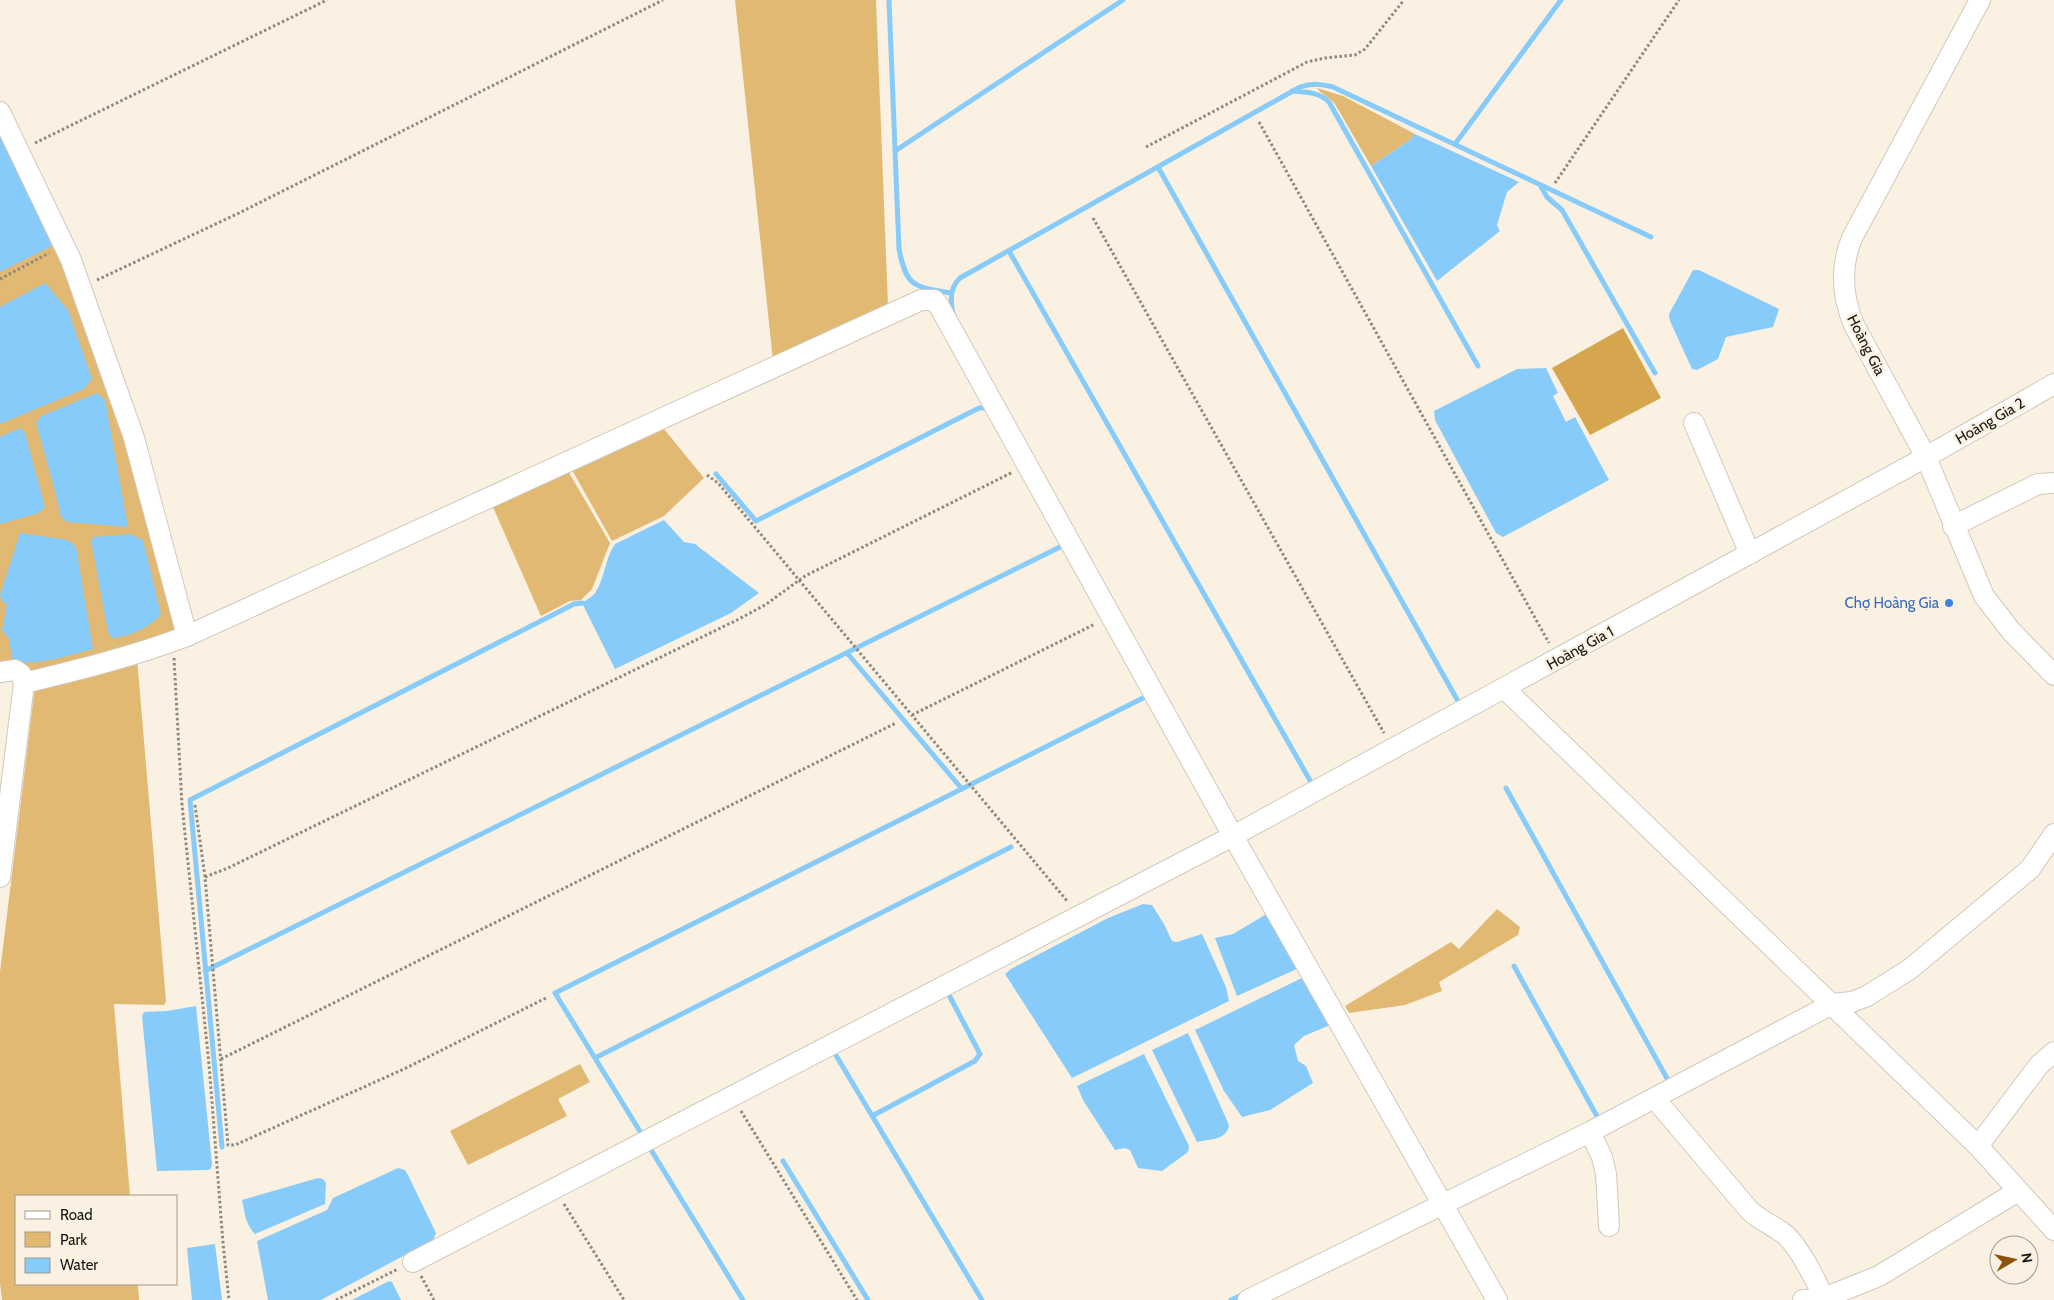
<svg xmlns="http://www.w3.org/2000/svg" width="2054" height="1300" font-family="Cabin,sans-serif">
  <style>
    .green { fill: #e2b972 }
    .forest { fill: #d6a64e }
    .water { fill: #86cbf9 }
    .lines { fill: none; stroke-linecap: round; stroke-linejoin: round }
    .stream { stroke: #86cbf9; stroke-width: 5 }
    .minor-casing { stroke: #d1c9bb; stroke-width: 22 }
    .path { stroke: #8e887e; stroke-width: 3; stroke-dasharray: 2.5 2.5; stroke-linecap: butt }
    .minor { stroke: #fff; stroke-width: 20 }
    .shop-dot { fill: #3f7fe0; stroke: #faf1e2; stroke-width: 2 }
    .labels { text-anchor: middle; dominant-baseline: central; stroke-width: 5; stroke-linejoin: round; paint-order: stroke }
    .street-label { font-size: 15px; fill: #191611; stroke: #faf1e2 }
    .shop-label { font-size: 15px; fill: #366cbe; stroke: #faf1e2; text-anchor: end }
  </style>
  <rect width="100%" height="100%" fill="#faf1e2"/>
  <path class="green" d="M735 0H876L888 306 773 361Z
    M1317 88 1343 96 1415 134 1410 140 1371 166 1335 104C1330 98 1321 94 1317 88Z
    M0 122 58 239 130 441 179 626 175 633 37 673 0 667Z
    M659 427 664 429 704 478 664 516 612 541 571 468Z
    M568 471 610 543 592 589 581 600 570 601 541 616 492 505Z
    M137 658 166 1001 164 1005 114 1004 130 1196H16V1284H138L139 1300H2L0 1283V972L35 686Z
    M1497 909 1520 927 1518 935 1439 982 1442 991 1405 1005 1349 1013 1345 1006 1451 942 1459 949Z
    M580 1064 590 1082 558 1099 567 1116 468 1165 450 1131Z"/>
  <path class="forest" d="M1623 328 1661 398 1590 435 1552 368Z"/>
  <path class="water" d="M1415 134 1519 182 1507 192 1497 225 1500 231 1437 281 1371 166 1410 140Z
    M0 136 54 245 0 272Z
    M1693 270H1699L1779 309 1773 327 1726 337 1718 359 1697 370 1692 369 1670 321 1669 314Z
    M45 283 68 310 92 379 84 389 0 424V307Z
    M1546 368 1558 393 1553 396 1566 422 1575 417 1609 480 1503 537 1496 533 1435 420 1434 411 1517 369Z
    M97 393 105 400 128 527 67 522 61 517 55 491 36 423 41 416Z
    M20 428 25 433 45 507 39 513 0 524V437Z
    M664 520 684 542 695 544 759 593 731 613 615 669 582 603C586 600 592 597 595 593 605 578 605 558 615 544Z
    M20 533 68 540 76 547 93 649C71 654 32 670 12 658L9 639 2 630 7 605 2 601 0 595Z
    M130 534 143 540 161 614C151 627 129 637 112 638L108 632 91 540 94 537Z
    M1143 904 1152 905 1164 924 1172 941 1177 942 1202 934 1226 987 1229 1001 1072 1078 1005 974 1011 969 1108 918Z
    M1268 913 1299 968 1237 996 1215 938 1233 934Z
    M1304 977 1330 1025 1304 1036 1294 1045 1298 1061 1306 1066 1313 1083 1270 1110 1242 1117 1224 1091 1195 1030Z
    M196 1006 212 1164 211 1169 207 1170 157 1171 142 1016 144 1012 167 1011Z
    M1188 1033 1229 1125C1227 1140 1210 1139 1197 1142L1152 1050Z
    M1144 1054 1189 1146 1188 1152 1162 1171 1138 1168 1130 1150 1125 1148 1115 1150 1083 1100 1077 1086Z
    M398 1168 405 1170 408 1175 436 1233 433 1240 321 1300H268L257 1241 327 1210 333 1198Z
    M318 1178 323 1179 326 1183 325 1204 255 1234C245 1224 245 1213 242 1200Z
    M215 1244 222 1300H192L187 1248Z
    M389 1281 392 1282 401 1300H352Z"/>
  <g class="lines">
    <path class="stream" d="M889 0 899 249C907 289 914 286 951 293
      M1292 91C1307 92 1318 92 1329 102L1478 366
      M1455 144 1561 0
      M895 151 1123 0
      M1158 167 1459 703
      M1540 185 1547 197 1562 210 1655 373
      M1009 251 1312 784
      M954 317C950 303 949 288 960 278L1300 87C1312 83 1321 84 1333 87L1651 237
      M716 474 756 521 979 408H986L987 410
      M847 653 962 789
      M1506 788 1669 1082
      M1514 966 1598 1118
      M205 971 1062 546
      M834 1052 982 1300
      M595 1058 1011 847
      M872 1116 975 1061 980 1054 949 995
      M644 1138 555 993 1145 697
      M648 1145 743 1300
      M222 1147 190 800 574 604 582 603
      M783 1161 868 1300
      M1231 1300 1244 1294"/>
    <defs>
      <path id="minor" d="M1980 0 1852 238C1840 267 1842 296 1854 325L1926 457 1984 596 2011 631 2054 675
        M0 112 71 260 134 438 187 636
        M1694 423 1750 554
        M1953 526 2038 484 2054 483
        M0 672 15 670 21 674 24 683 0 877
        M24 683C78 670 135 656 187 636L921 300H934L939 306 1233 836 1497 1300
        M1505 689 1978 1146 2054 1230
        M1655 1099 1750 1211C1760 1220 1772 1225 1783 1233 1797 1243 1818 1283 1824 1300
        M1590 1132 1602 1157 1606 1174 1609 1226
        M1978 1146 2039 1065 2054 1052
        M413 1262 1233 836 1926 457 2054 384
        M1248 1300 1590 1132 1832 1004 1852 1002 1867 996 1910 969 2030 869 2054 834
        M1803 1300 1824 1298 1879 1276 2018 1191"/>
    </defs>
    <use href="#minor" class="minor-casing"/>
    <path class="path" d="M1259 122 1549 643
      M35 143 327 0
      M1146 147 1307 62 1325 58 1355 55 1365 49 1404 0
      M1555 183 1679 0
      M1093 218 1384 733
      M0 279 49 253
      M97 280 239 213 663 0
      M707 475 718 483 1068 902
      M174 658 182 805 209 1064 223 1243 229 1300
      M912 715 1095 624
      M195 805 205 877 228 1145H235L404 1069 548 997
      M205 877 228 868 737 620 765 605 805 576 1013 472
      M221 1059 896 723
      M741 1111 857 1300
      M564 1204 624 1300
      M421 1276 434 1300
      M336 1300 398 1269"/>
    <use href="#minor" class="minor"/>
  </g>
  <circle class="shop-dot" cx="1949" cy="603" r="5"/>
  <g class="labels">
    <g class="street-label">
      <text transform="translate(1866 345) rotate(63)">Hoàng Gia</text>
      <text transform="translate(1990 421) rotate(-30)">Hoàng Gia 2</text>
      <text transform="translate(1580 648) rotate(-29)">Hoàng Gia 1</text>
    </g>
    <g class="shop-label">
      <text x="1939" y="603">Chợ Hoàng Gia</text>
    </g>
  </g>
  <rect x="15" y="1195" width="162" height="90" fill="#faf1e2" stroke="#a0998e"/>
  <rect x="25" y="1211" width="25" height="8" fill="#ffffff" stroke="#a0998e"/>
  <text x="60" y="1220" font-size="15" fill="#191611">Road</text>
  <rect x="25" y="1232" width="25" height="15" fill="#e2b972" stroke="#a0998e"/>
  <text x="60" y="1245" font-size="15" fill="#191611">Park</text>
  <rect x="25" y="1258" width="25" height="15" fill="#86cbf9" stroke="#a0998e"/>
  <text x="60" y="1270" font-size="15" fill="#191611">Water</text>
  <g transform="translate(2014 1260) rotate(81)"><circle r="24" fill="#faf1e2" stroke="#a0998e"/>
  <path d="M0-4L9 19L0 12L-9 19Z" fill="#8c530a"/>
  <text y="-8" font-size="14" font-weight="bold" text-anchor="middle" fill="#191611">N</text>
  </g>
</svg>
